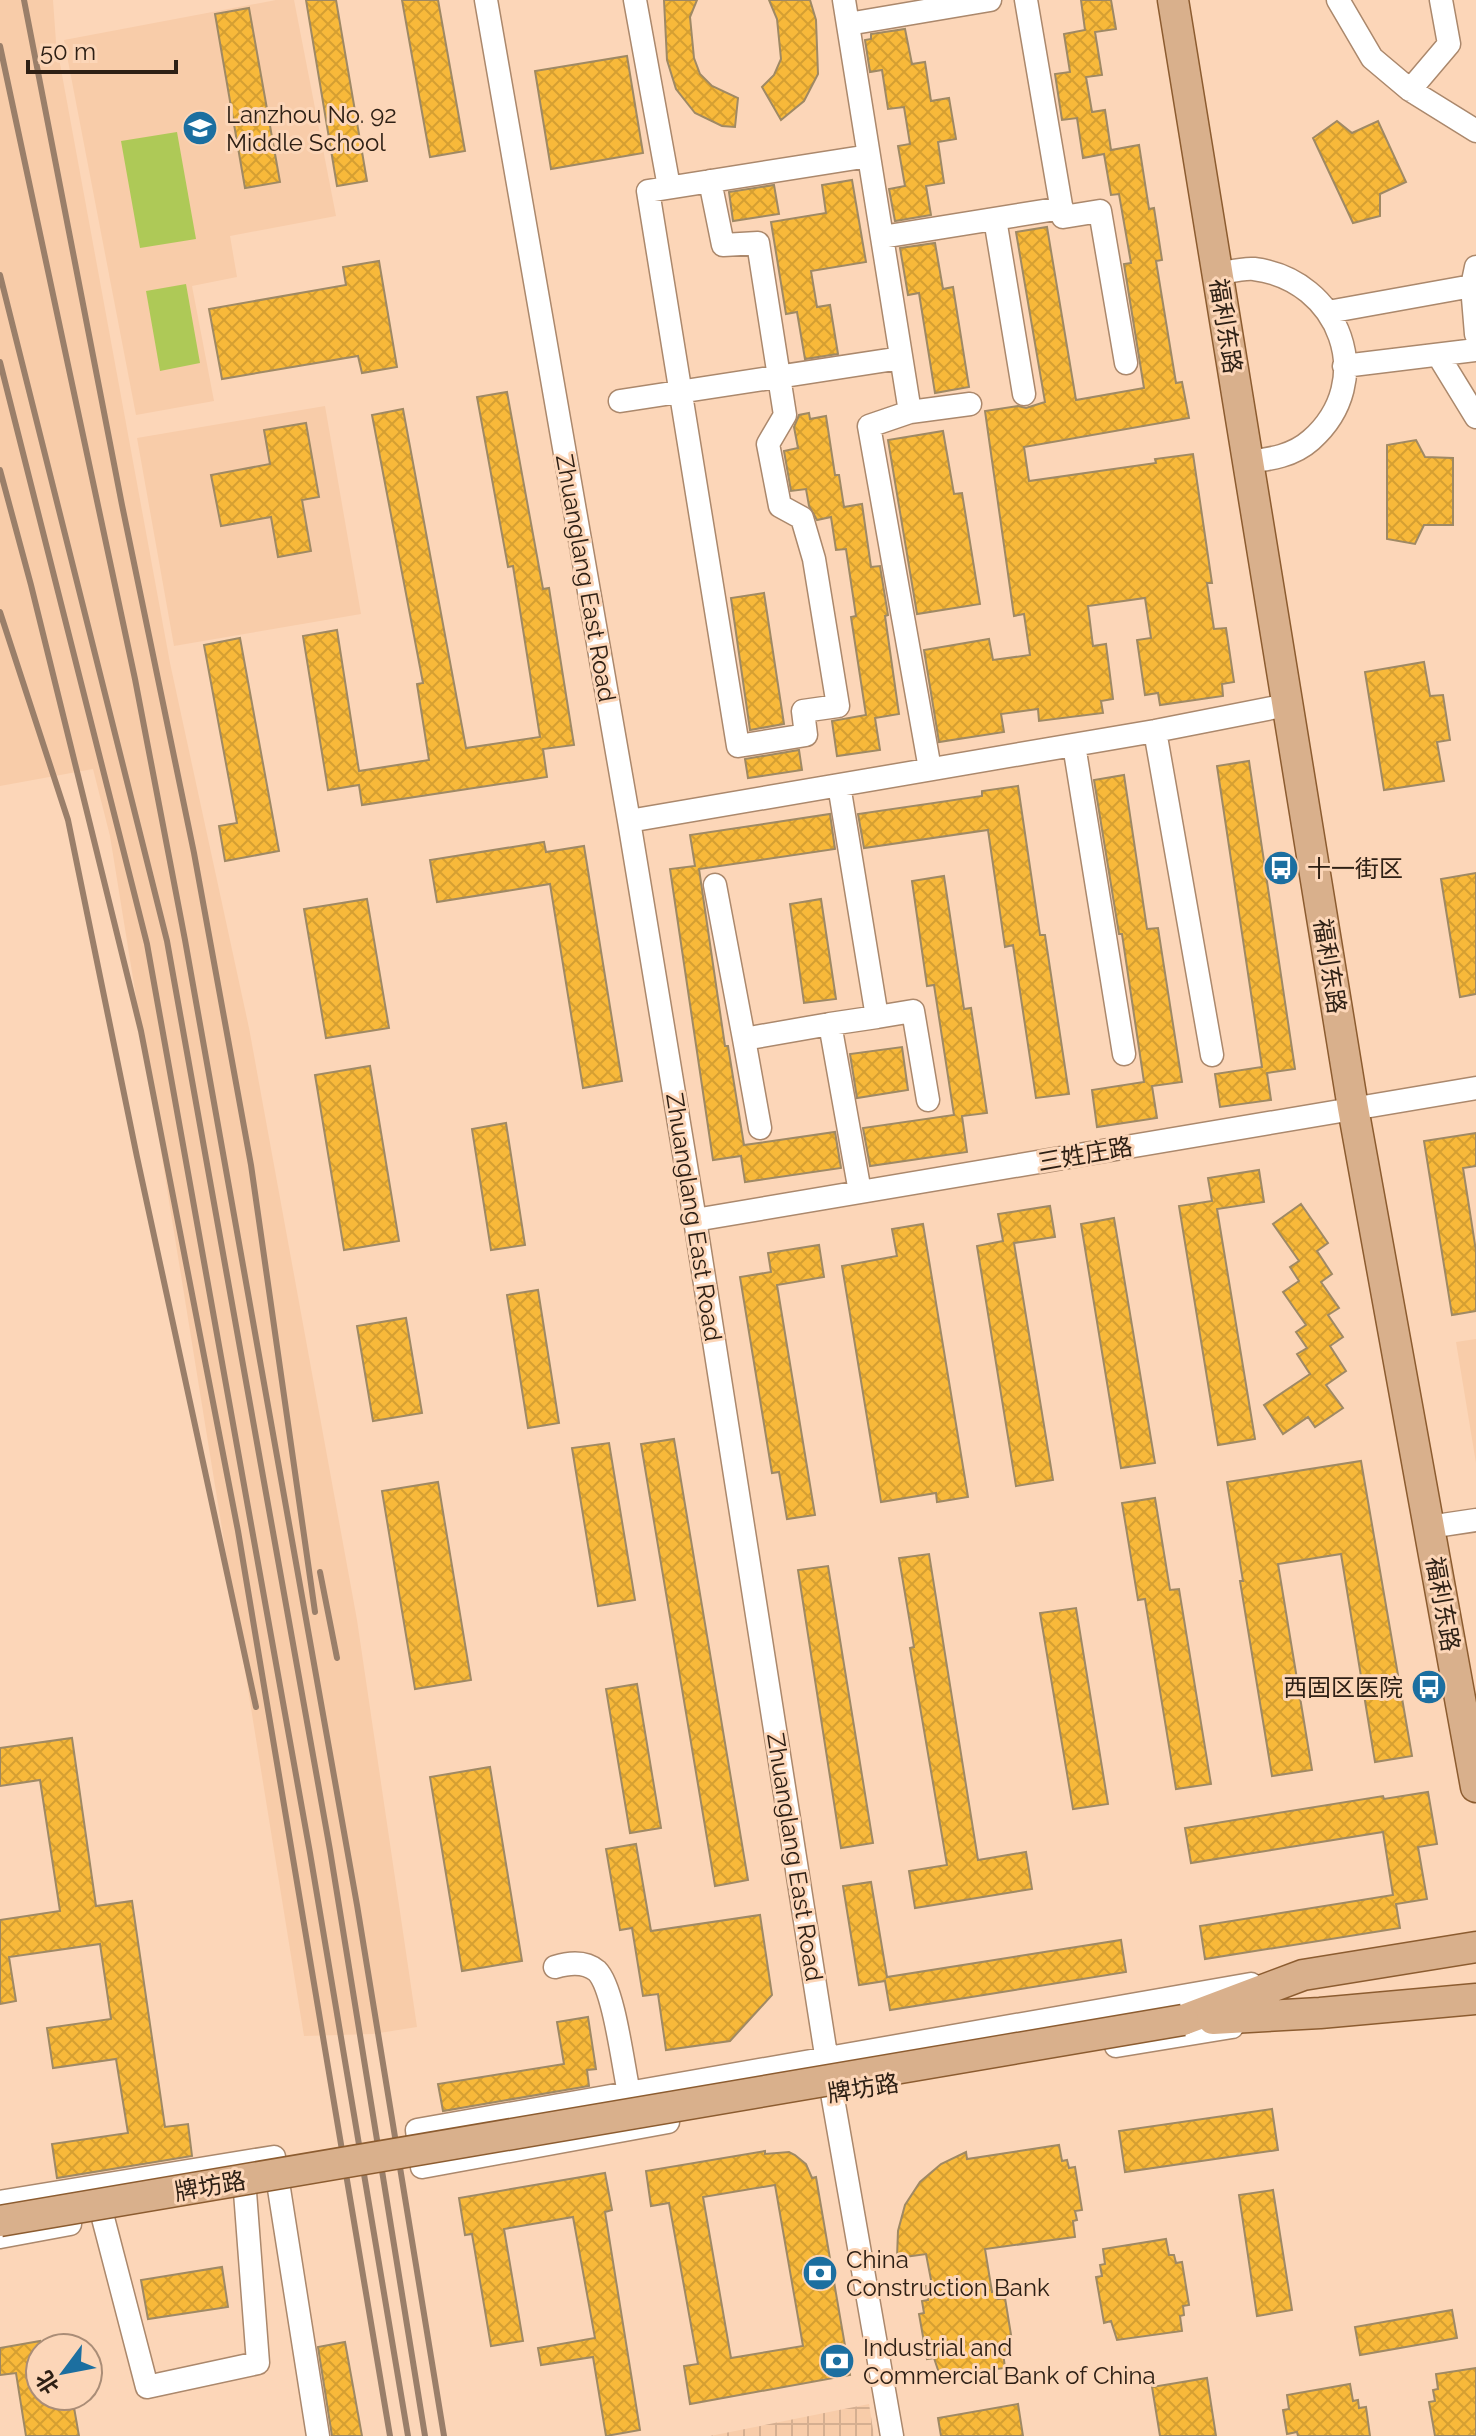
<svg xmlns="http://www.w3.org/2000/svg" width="1476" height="2436" font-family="Raleway,'Noto Sans SC',sans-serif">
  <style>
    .built { fill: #f8cca9 }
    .industrial { fill: url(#industrial-grid) }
    .grass { fill: #aec957 }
    .building { fill: url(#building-cross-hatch); stroke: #9f8964; stroke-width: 2; fill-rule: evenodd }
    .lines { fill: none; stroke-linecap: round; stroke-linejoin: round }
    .minor-casing { stroke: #ab886c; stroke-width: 25 }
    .major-casing { stroke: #8c5c30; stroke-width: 33 }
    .minor { stroke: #fff; stroke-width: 22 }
    .major { stroke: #d9b08c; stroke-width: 30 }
    .rail { stroke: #9a7f6a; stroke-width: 6 }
    .major-bridge-casing { stroke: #8c5c30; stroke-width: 33; stroke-linecap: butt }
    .major-bridge { stroke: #d9b08c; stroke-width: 30 }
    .labels { text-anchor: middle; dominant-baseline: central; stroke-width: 6; stroke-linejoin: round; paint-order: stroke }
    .poi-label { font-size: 24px; fill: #2e2015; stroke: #fcd6b8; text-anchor: start }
    .street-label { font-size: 24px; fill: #2e2015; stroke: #fcd6b8 }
  </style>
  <defs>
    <pattern id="industrial-grid" width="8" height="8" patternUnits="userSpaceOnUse" patternTransform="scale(2)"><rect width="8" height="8" fill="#f8cca9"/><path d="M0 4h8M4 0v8" fill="none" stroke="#d5af91"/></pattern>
    <pattern id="building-cross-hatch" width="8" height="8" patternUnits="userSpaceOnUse" patternTransform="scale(2)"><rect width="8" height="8" fill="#f8b93a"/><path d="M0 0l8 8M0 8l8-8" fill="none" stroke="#d59f32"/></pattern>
  </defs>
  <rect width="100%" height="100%" fill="#fcd6b8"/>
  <path class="built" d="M0 0H53L56 42 170 663 249 1028 357 1620 417 2027 373 2034 304 2036 110 836 93 769 0 786Z
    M276 0H294L336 216 230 236 237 277 192 286 214 401 136 415 64 40Z
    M325 406 361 614 174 646 137 438Z
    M1476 1339V1463L1456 1342Z"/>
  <path class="industrial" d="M869 2404 874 2436H710Z"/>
  <path class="grass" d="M177 132 196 239 140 248 121 141Z
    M186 284 200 363 160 371 146 291Z"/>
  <path class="building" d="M306 0H336L367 181 337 186Z
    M402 0H438L465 151 430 157Z
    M664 0H697L690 17 694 58 700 74 712 86 738 98 735 127 722 126 695 113 676 89 667 60Z
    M769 0H810L816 20 818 74 804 101 781 120 762 87 774 75 781 59 777 19Z
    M1081 0H1111L1116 29 1095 32 1102 75 1086 77 1092 112 1105 110 1111 150 1139 145 1149 209 1154 208 1162 260 1156 261 1176 383 1182 382 1189 418 1024 447 1029 481 1156 463 1155 459 1193 454 1212 583H1207L1214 629 1226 628 1234 682 1222 684 1223 696 1160 705 1158 693 1145 695 1137 640 1151 638 1145 598 1088 606 1093 646 1106 644 1113 699 1101 701 1103 713 1039 721 1038 709 1001 714 1004 732 939 742 924 650 989 639 993 660 1030 655 1024 614 1014 616 985 411 1018 406 1026 408 1045 402 1016 232 1047 227 1076 400 1144 388 1124 264 1131 263 1119 194 1111 195 1104 154 1083 158 1077 118 1062 120 1055 74 1070 72 1064 34 1085 30Z
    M249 8 280 182 245 188 215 14Z
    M905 29 912 64 925 62 931 101 949 98 956 139 938 142 944 183 926 186 931 215 895 221 889 189 905 186 898 146 910 144 904 107 888 109 882 70 870 72 865 40 871 39V34Z
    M627 56 643 153 551 169 535 71Z
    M1337 121 1352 133 1378 121 1406 182 1380 194V216L1353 223 1313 138Z
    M852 180 866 262 811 271 817 307 830 305 838 354 805 359 797 312 786 314 771 222 826 213 822 185Z
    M774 185 779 214 733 221 729 192Z
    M935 243 943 289 953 287 969 387 935 393 919 293 908 295 900 248Z
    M379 261 397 367 362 373 358 356 222 379 209 309 346 285 343 267Z
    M507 392 543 589 549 588 574 745 543 749 547 777 362 805 359 785 328 790 303 636 337 630 359 771 429 760 417 684 423 683 372 415 403 409 466 748 540 737 513 566 508 567 477 397Z
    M809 413 810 419 826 416 835 475H839L844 507 862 504 871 567 880 566 888 615 885 616 899 714 875 718 880 750 837 756 832 721 866 715 851 617 856 616 846 549 836 550 831 517 817 520 809 506 806 489 791 491 784 451 798 448 794 427 799 415Z
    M306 423 319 497 302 500 311 551 278 557 271 517 221 526 211 475 270 464 264 430Z
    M943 431 954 494 962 493 980 604 917 614 888 440Z
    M1416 440 1425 457 1453 458V525H1424L1415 544 1387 539V445Z
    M764 593 784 724 750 730 731 598Z
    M240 638 279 851 225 861 219 826 237 823 204 645Z
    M1424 662 1430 696 1443 695 1450 740 1437 742 1444 781 1384 790 1365 672Z
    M799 750 802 770 748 778 745 759Z
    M1249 761 1295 1069 1267 1073 1271 1100 1220 1107 1215 1074 1262 1067 1217 766Z
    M1124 775 1147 929 1158 928 1182 1082 1152 1086 1157 1118 1097 1127 1092 1090 1144 1082 1122 934H1119L1094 780Z
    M1018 786 1040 935H1045L1069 1094 1036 1098 1013 945 1005 947 988 830 864 848 858 814 982 796V791Z
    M830 814 835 849 699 869 725 1046H728L744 1145 835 1132 841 1168 745 1182 741 1156 713 1160 670 869 695 866 690 835Z
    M544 842 546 852 584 846 622 1081 583 1088 550 884 437 902 430 860Z
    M1476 873V994L1460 997 1441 879Z
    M944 876 964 1009 971 1008 987 1113 962 1116 967 1152 870 1166 863 1128 954 1115 934 985 927 986 912 881Z
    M367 899 389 1028 326 1038 304 909Z
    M821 899 836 999 804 1003 790 904Z
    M902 1047 908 1090 857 1098 850 1054Z
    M370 1066 399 1241 344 1250 315 1075Z
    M506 1123 525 1245 491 1250 472 1129Z
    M1476 1133V1166L1463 1168 1476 1251V1311L1452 1315 1424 1141Z
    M1259 1170 1264 1202 1217 1209 1255 1439 1218 1445 1179 1206 1212 1201 1208 1178Z
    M1301 1204 1328 1243 1317 1251 1332 1274 1321 1282 1339 1308 1328 1315 1343 1337 1330 1346 1346 1371 1326 1385 1343 1408 1315 1427 1308 1417 1283 1434 1264 1405 1310 1374 1297 1354 1307 1348 1296 1332 1306 1325 1283 1292 1299 1281 1290 1267 1299 1261 1273 1224Z
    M1050 1206 1055 1237 1014 1243 1053 1480 1016 1486 977 1246 1003 1241 998 1214Z
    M1114 1218 1155 1463 1121 1468 1081 1224Z
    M923 1224 968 1497 937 1502 936 1493 881 1502 842 1266 897 1256 892 1229Z
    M819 1245 824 1277 777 1285 815 1515 787 1519 779 1472 772 1473 740 1277 771 1272 768 1253Z
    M538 1290 559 1423 528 1428 507 1295Z
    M406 1318 422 1413 373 1421 357 1326Z
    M674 1439 748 1880 715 1886 641 1444Z
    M609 1443 635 1600 598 1606 572 1448Z
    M1361 1461 1412 1756 1375 1762 1341 1554 1278 1564 1312 1770 1272 1776 1240 1581H1243L1227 1482Z
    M438 1482 471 1680 415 1689 382 1491Z
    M1155 1498 1170 1590 1179 1589 1211 1784 1176 1789 1145 1599 1138 1600 1122 1503Z
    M929 1554 978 1860 1026 1852 1032 1889 915 1908 909 1871 947 1865 910 1648 914 1647 899 1558Z
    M828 1566 873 1843 841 1848 798 1570Z
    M1076 1608 1108 1804 1073 1809 1040 1613Z
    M637 1684 661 1828 630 1833 606 1689Z
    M72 1738 96 1906 132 1901 165 2127 188 2124 192 2156 57 2178 52 2144 128 2133 116 2059 53 2068 47 2028 111 2019 100 1944 9 1957 16 2001 0 2004V1920L60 1911 40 1780 0 1786V1748Z
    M490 1767 522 1961 462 1971 430 1777Z
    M1428 1792 1437 1844 1418 1847 1427 1899 1396 1904 1400 1928 1205 1959 1200 1926 1393 1895 1383 1832 1191 1863 1185 1828 1383 1796 1384 1799Z
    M636 1844 651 1931 760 1915 772 1995 730 2041 666 2050 658 1994 643 1996 632 1928 620 1930 606 1849Z
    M871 1882 887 1977 1121 1940 1126 1972 890 2010 885 1981 859 1985 843 1886Z
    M588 2017 596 2069 587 2070 589 2086 443 2111 438 2084 564 2064 557 2022Z
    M1272 2109 1278 2150 1125 2172 1119 2131Z
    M1059 2145 1062 2161 1067 2160 1069 2168 1075 2167 1082 2210 1075 2211 1077 2220 1073 2221 1075 2237 985 2249 992 2292 997 2291 998 2299 1005 2298 1012 2341 1005 2342 1007 2351 1003 2352 1005 2368 940 2376 934 2358 927 2359 919 2314 924 2313 922 2301 928 2300 926 2286 932 2285 926 2254 897 2258 898 2231 905 2205 920 2182 941 2164 966 2152 967 2159Z
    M765 2151V2154L789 2152 795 2155 806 2164 812 2178 816 2177 850 2375 690 2404 684 2366 698 2364 669 2203 651 2206 646 2171ZM775 2185 803 2346 731 2358 703 2197Z
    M605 2173 612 2210 605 2212 640 2430 606 2436 593 2357 541 2365 538 2348 595 2338 573 2217 504 2229 523 2341 491 2346 472 2234 465 2235 459 2198Z
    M1273 2190 1292 2310 1257 2316 1239 2195Z
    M1166 2239 1169 2255H1174L1176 2263 1182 2262 1189 2305 1183 2306 1184 2315 1180 2316 1182 2331 1117 2340 1111 2321 1104 2323 1096 2277 1102 2276 1100 2265 1105 2264 1103 2249Z
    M222 2267 228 2307 148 2319 141 2280Z
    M1452 2310 1457 2338 1360 2355 1355 2327Z
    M40 2341V2396H72L79 2436H26L16 2373 0 2375V2348Z
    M345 2342 362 2436H332L318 2347Z
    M1476 2368V2436H1435L1429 2402 1435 2401 1433 2390 1438 2389 1436 2374Z
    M1207 2378 1216 2436H1160L1152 2387Z
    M1350 2384 1353 2401 1358 2400 1359 2408 1366 2407 1370 2436H1298L1297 2432 1287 2434 1283 2410 1289 2409 1287 2395Z
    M1018 2404 1023 2436H941L938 2418Z"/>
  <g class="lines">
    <defs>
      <path id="minor" d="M486 0 629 821 695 1220 832 2093 892 2436
        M635 0 669 187
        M844 0 910 412 970 404
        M1026 0 1063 217 1100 211 1126 363
        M1338 0 1372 58 1410 90
        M1441 0 1449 44 1410 90 1476 131
        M848 24 990 0
        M710 181 723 245 758 243 785 415 768 444 780 506 802 518 814 559 838 706 803 711 806 735 738 746 648 191 869 156
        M995 219 1024 394
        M882 237 1062 208
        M1476 267 1472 286 1476 334
        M1218 274C1229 272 1243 268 1254 269 1340 280 1378 381 1311 440 1293 456 1271 459 1248 462
        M1328 312 1472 286
        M1438 355 1476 417
        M1344 366 1476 350
        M620 401 901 358
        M910 412 869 426 930 769
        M1155 731 1212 1055
        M1074 745 1124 1054
        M839 785 877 1017 913 1011 928 1100
        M629 821 1155 731 1287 705
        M715 885 744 1039
        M830 1024 877 1017
        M760 1128 744 1039 830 1024 860 1192
        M695 1220 1476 1088
        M1429 1527 1476 1520
        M555 1967C568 1963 585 1961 597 1971 614 1988 623 2066 629 2093
        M1116 2046 1232 2027
        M668 2122 422 2167 417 2130 1251 1984
        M0 2202 274 2157 318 2436
        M103 2218 147 2387 258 2363 245 2192
        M0 2237 70 2224"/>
      <path id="major" d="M1173 0 1353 1108 1476 1787
        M1213 2019 1320 2013 1476 1999
        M1183 2020 1303 1975 1476 1947"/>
    </defs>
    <use href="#minor" class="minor-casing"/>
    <use href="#major" class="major-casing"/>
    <use href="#minor" class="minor"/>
    <use href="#major" class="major"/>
    <path class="rail" d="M24 0 122 505 194 853 251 1165 315 1612
      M0 46 135 679 185 940 357 1905 444 2436
      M0 275 167 941 330 1850 425 2436
      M0 362 147 944 310 1853 408 2436
      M0 470 31 585 141 1031 238 1531 390 2436
      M0 612 68 820 137 1157 256 1707
      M320 1572 337 1658"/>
    <defs>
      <path id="major-bridge" d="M0 2221 1183 2020"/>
    </defs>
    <use href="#major-bridge" class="major-bridge-casing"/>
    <use href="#major-bridge" class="major-bridge"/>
  </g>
  <defs>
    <symbol id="school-disc" viewBox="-11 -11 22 22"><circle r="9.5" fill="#1c6fa0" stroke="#fcd6b8"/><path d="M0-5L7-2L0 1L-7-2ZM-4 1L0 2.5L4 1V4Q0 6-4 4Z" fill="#fff"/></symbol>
    <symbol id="bus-disc" viewBox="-11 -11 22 22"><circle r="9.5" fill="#1c6fa0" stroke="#fcd6b8"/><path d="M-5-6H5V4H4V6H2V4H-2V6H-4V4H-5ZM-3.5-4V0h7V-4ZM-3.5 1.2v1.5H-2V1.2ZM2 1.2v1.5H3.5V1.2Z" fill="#fff"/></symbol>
    <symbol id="bank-disc" viewBox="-11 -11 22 22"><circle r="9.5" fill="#1c6fa0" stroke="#fcd6b8"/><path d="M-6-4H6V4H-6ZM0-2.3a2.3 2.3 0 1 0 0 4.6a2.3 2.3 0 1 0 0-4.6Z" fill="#fff"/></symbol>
  </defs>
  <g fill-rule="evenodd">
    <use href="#school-disc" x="180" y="108" width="40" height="40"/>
    <use href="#bus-disc" x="1261" y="848" width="40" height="40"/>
    <use href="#bus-disc" x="1409" y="1667" width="40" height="40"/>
    <use href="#bank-disc" x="800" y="2253" width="40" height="40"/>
    <use href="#bank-disc" x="817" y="2341" width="40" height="40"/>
  </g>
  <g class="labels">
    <g class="poi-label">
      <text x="226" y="114">Lanzhou No. 92<tspan x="226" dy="28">Middle School</tspan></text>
      <text x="1307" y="868">十一街区</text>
      <text x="1403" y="1687" text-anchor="end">西固区医院</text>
      <text x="846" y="2259">China<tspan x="846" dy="28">Construction Bank</tspan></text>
      <text x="863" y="2347">Industrial and<tspan x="863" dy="28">Commercial Bank of China</tspan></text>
    </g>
    <g class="street-label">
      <text transform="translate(1226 326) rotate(81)">福利东路</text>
      <text transform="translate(586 578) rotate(80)">Zhuanglang East Road</text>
      <text transform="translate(1330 966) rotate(81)">福利东路</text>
      <text transform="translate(1085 1154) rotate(-10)">三姓庄路</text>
      <text transform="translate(694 1217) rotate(81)">Zhuanglang East Road</text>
      <text transform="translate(1443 1604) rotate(80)">福利东路</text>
      <text transform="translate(795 1857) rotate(81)">Zhuanglang East Road</text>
      <text transform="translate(863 2088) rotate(-9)">牌坊路</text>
      <text transform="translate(210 2186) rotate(-10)">牌坊路</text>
    </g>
  </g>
  <g transform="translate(64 2372) rotate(238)"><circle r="38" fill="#fcd6b8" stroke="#aa8d77" stroke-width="2"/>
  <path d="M0-6L14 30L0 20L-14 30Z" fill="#1c6fa0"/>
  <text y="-12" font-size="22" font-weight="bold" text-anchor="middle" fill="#2e2015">北</text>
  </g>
  <path d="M28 60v12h148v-12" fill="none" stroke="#2e2015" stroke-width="4"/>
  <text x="40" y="60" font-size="24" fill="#2e2015" stroke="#fcd6b8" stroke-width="6" paint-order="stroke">50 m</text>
</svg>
